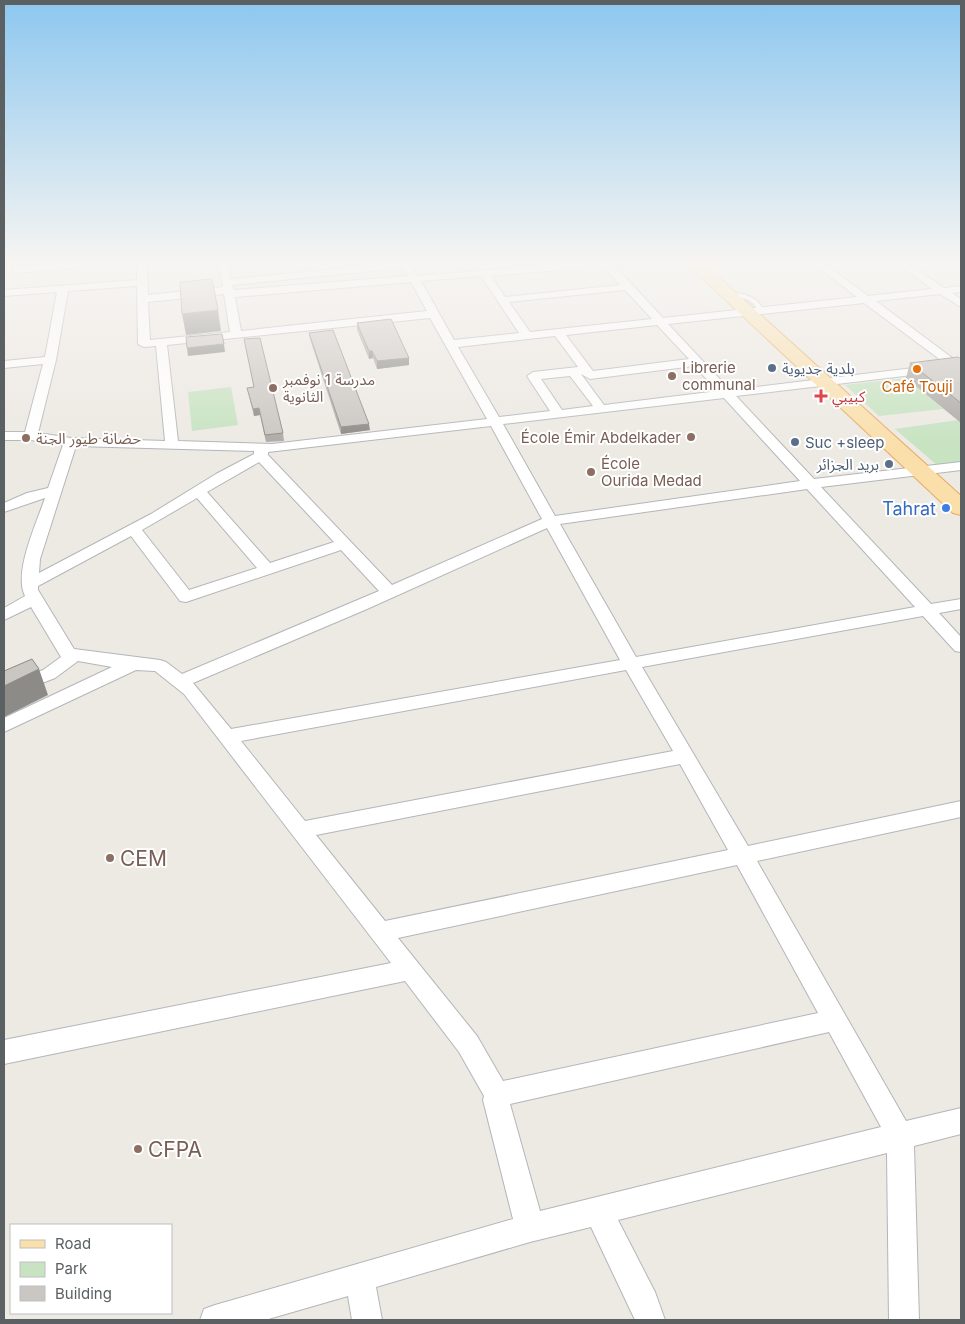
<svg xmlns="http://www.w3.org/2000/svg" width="965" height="1324" font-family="Inter,'Noto Sans Arabic',sans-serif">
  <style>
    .green { fill: #c7e3c1 }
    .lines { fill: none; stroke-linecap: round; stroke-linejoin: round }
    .service-casing { stroke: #b3b6b9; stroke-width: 2 }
    .minor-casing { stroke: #b3b6b9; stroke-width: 2 }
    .primary-casing { stroke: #e8aa61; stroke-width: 2 }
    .service { fill: #fff; fill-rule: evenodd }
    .minor { fill: #fff; fill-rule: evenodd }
    .primary { fill: #fadfab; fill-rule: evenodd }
    .wall { fill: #aeaaa7 }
    .shaded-wall { fill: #8d8b88 }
    .building { fill: #cac6c2; stroke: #8d8b88 }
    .service-dot { fill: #5c6f8a; stroke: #fff; stroke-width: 2 }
    .food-dot { fill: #e8710a; stroke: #fff; stroke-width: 2 }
    .education-dot { fill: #8d6e63; stroke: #fff; stroke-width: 2 }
    .health-dot { fill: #e0444e; stroke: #fff; stroke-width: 2 }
    .shop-dot { fill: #3f7fe0; stroke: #fff; stroke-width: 2 }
    .labels { text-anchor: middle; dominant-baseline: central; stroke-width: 4; stroke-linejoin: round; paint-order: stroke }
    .far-education-label { font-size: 15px; fill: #785e54; stroke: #fff; text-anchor: start }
    .far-service-label { font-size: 15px; fill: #4e5e75; stroke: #fff; text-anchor: start }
    .far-food-label { font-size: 15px; fill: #c56008; stroke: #fff }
    .far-health-label { font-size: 15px; fill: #be3a42; stroke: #fff; text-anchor: start }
    .shop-label { font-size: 18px; fill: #366cbe; stroke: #fff; text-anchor: end }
    .near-education-label { font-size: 21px; fill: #785e54; stroke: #fff; text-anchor: start }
  </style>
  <rect width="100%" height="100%" fill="#ede9e3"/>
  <path class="green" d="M906 378 943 409 879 416 845 385Z
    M231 387 238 425 192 431 188 392Z
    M958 420 961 423V463L938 466 895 429Z"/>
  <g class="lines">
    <defs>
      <path id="service" d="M729 292C742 294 758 295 763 310L758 311C753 298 739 297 727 295L726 294Z"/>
      <path id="minor" d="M95 261H135L130 264 16 273 11 270 16 267Z
        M137 261H147L148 295 223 287 218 261H228L231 279 400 263 399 261H409L417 276 598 261H637L632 264 614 265 663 318 857 297 810 261H821L868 296 932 289 894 261H905L944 288 961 286V292L952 293 961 299V307L940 294 876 301 959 363H961V374L954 370 736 396 814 479 961 462V470L821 487 931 604 961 599V609L939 613 961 637V652L955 651 923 616 642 667 748 846 961 801V817L757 861 906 1121 961 1108V1134L914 1146 919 1320H889L887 1153 618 1220 655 1292 665 1320H635L591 1227 530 1242 376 1287 382 1320H352L348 1296 265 1320H200L204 1309 215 1305 513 1219 483 1100 484 1096 459 1052 405 981 4 1064V1040L391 963 184 694 155 671 136 670 4 732V718L112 667 78 661 55 678 4 698V685L43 670 61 657 31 607 4 620V608L25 596C13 573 37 522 45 498L4 512V503L27 493 48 488 63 445 31 440H4V432H25L43 364 4 368V361L45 357 57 292 4 296V290L137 280ZM603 266 620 285 505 297 491 276ZM403 268 408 276 234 290 232 285ZM481 276 519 333 454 340 421 281ZM411 282 427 311 241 331 235 297ZM137 286 138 344 144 347 156 346 165 441 71 438 38 433 56 360 68 291ZM625 290 652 319 530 332 509 302ZM224 294 230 332 150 340 148 302ZM864 303 946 364 730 390 668 324ZM430 318 487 419 272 444 178 441 167 345ZM657 325 689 359 593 371 566 335ZM555 336 578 367 533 372 527 376 550 411 499 417 458 347ZM694 366 718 391 604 405 581 374 590 379ZM570 376 593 406 562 410 541 379ZM724 398 800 481 555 516 503 424ZM491 426 542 519 392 585 268 455V452ZM76 446 254 451V454L216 474 151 514 39 573 40 559ZM259 462 334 542 270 563 207 492ZM807 489 915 607 636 657 560 524ZM197 498 257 568 189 590 142 530ZM547 528 620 660 231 729 193 683 367 609ZM131 536 180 601 186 602 341 550 379 591 182 674 166 662 160 660 74 649 38 590V586ZM626 670 673 751 305 821 241 741ZM680 764 728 850 385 921 316 835ZM737 865 818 1013 503 1081 477 1036 398 938ZM829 1032 881 1127 540 1211 510 1104Z"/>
      <path id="primary" d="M684 261H701L961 496V515L953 513Z"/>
    </defs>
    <use href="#service" class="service-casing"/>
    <use href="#minor" class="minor-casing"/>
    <use href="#primary" class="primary-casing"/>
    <use href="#service" class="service"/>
    <use href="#minor" class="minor"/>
    <use href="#primary" class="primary"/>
  </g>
  <path class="wall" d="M357 323 409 365 377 369 373 358 369 359 357 330Z
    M309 333 370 430 341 434 310 339Z
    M244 339 283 433 284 441 266 442 260 415 254 416 247 388 254 387Z
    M961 359V423L906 378 910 363Z"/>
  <path class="shaded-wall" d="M218 310 221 331 186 335 182 314Z
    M224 344 225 352 188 356 187 348Z
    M369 351H372L373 358 369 359Z
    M409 358V365L377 369V361Z
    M259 408 260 415 254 416 253 409Z
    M369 424 370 430 341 434V427Z
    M39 669 48 695 4 717V686Z"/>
  <path class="building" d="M212 279 218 310 182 314 180 282Z
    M391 319 409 358 377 361 372 351H369L357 323Z
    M333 330 369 424 341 427 309 333Z
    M222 334 224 344 187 348 186 337Z
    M260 338 283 433 265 435 259 408 253 409 247 388 254 387 244 339Z
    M958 357 961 359V403L910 363Z
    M32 659 39 669 4 686V671Z"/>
  <linearGradient id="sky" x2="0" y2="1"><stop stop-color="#8dc7ef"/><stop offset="0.59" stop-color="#f7f5f2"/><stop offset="1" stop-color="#f7f5f2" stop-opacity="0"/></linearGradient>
  <rect width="965" height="446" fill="url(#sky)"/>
  <g class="service-dot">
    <circle cx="772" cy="368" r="5"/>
    <circle cx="795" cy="442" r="5"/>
    <circle cx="889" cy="464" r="5"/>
  </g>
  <circle class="food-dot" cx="917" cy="369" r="5"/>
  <g class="education-dot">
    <circle cx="672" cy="376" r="5"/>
    <circle cx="273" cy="388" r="5"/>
    <circle cx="691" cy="437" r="5"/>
    <circle cx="26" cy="438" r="5"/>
    <circle cx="591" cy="472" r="5"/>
    <circle cx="110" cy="858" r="5"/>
    <circle cx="138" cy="1149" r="5"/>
  </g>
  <path class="health-dot" d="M818.5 388.5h5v5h5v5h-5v5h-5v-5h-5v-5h5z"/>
  <circle class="shop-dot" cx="946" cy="508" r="5"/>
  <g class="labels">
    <g class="far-education-label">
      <text x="682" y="367">Librerie<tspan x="682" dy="17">communal</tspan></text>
      <text x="283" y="379">مدرسة 1 نوفمبر<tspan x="283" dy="17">الثانوية</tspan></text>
      <text x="681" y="437" text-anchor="end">École Émir Abdelkader</text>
      <text x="36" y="438">حضانة طيور الجنة</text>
      <text x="601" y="463">École<tspan x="601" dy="17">Ourida Medad</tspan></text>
    </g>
    <g class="far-service-label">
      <text x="782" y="368">بلدية جديوية</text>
      <text x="805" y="442">Suc +sleep</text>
      <text x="879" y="464" text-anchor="end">بريد الجزائر</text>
    </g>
    <g class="far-food-label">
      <text x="917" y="386">Café Touji</text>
    </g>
    <g class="far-health-label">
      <text x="832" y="396">كبيبي</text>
    </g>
    <g class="shop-label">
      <text x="936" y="508">Tahrat</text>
    </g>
    <g class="near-education-label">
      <text x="120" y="858">CEM</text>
      <text x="148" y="1149">CFPA</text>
    </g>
  </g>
  <rect width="965" height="1324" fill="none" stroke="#5b6063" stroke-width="10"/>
  <rect x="10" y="1224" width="162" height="90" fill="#ffffff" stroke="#bdbfc1"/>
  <rect x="20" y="1240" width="25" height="8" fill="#fadfab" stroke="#bdbfc1"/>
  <text x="55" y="1249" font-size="15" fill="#5b6063">Road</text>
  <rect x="20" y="1262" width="25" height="15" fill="#c7e3c1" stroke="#bdbfc1"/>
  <text x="55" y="1274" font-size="15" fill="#5b6063">Park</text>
  <rect x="20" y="1286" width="25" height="15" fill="#cac6c2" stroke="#bdbfc1"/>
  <text x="55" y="1299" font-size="15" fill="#5b6063">Building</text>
</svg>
